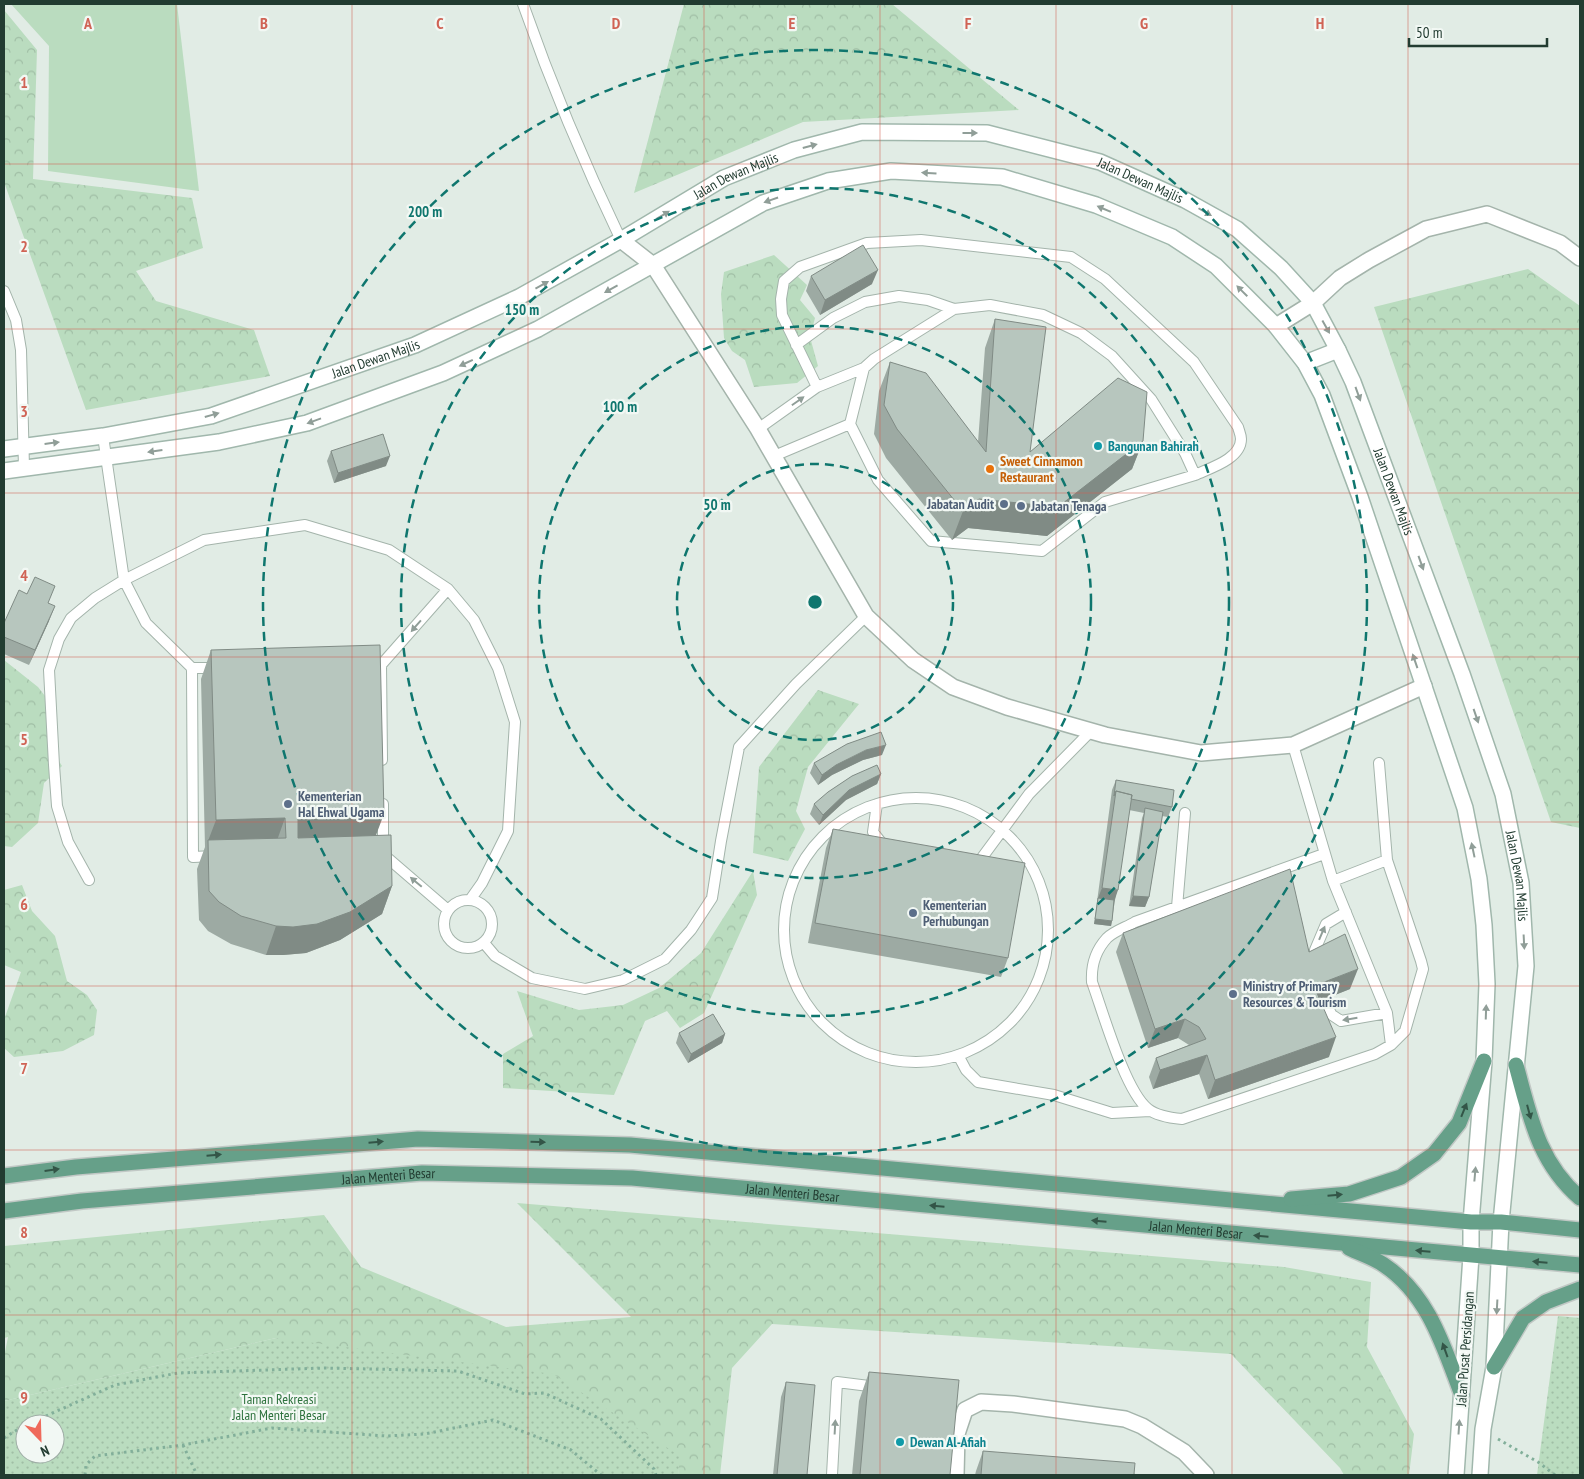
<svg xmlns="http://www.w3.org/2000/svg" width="1584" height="1479" font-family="'PT Sans Narrow',sans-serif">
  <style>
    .grass { fill: #badcbf }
    .forest { fill: url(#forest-crowns) }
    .park { fill: url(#park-dots); fill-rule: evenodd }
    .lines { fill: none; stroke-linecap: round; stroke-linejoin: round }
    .lane-casing { stroke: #a4b4ab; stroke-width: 12 }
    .street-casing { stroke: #a4b4ab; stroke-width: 18 }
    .secondary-casing { stroke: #a0b7ac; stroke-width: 18 }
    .primary-casing { stroke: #c1c8c5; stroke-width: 18 }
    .path { stroke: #82af9a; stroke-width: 3; stroke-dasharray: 2.5 4; stroke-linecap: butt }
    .lane { stroke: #fff; stroke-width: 10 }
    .street { stroke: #fff; stroke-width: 15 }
    .secondary { stroke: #fff; stroke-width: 15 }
    .primary { stroke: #66a089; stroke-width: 15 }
    .wall { fill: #9daaa3 }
    .shaded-wall { fill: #808b85 }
    .building { fill: #b7c6be; stroke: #808b85 }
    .oneway { fill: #909e98 }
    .oneway2 { fill: #335547 }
    .grid { fill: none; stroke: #d06355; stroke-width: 1; stroke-opacity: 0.55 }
    .ring { fill: none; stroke: #0f766e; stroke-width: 2.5; stroke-dasharray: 9 6 }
    .culture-dot { fill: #0f9aa8; stroke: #f2f8f4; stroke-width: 2 }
    .food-dot { fill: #e8710a; stroke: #f2f8f4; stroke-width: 2 }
    .service-dot { fill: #5c6f8a; stroke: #f2f8f4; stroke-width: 2 }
    .labels { text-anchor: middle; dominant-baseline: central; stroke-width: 4.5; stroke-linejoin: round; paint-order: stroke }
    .street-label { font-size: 14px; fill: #223c31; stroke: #f2f8f4 }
    .culture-label { font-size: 14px; font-weight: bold; fill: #0d838f; stroke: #f2f8f4; text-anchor: start }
    .food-label { font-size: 14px; font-weight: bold; fill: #c56008; stroke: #f2f8f4; text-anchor: start }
    .service-label { font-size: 14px; font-weight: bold; fill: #4e5e75; stroke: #f2f8f4; text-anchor: start }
    .park-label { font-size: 14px; fill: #2d723d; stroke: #f2f8f4 }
    .grid-label { font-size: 16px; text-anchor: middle; font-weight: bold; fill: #d06355; stroke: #f2f8f4; stroke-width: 4.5; stroke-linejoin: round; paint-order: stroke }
    .centre { fill: #0f766e; stroke: #f2f8f4; stroke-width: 2.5 }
    .ring-label { font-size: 15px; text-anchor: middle; font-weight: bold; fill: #0f766e; stroke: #f2f8f4; stroke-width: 4.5; stroke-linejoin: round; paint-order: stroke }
  </style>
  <defs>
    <pattern id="forest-crowns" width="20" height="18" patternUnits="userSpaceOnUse" patternTransform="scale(1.25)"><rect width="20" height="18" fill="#badcbf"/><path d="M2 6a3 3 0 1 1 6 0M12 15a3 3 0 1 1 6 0" fill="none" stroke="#a0bea5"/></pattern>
    <pattern id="park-dots" width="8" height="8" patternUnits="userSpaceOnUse" patternTransform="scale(1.25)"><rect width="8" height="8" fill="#badcbf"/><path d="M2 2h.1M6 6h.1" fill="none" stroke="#a0bea5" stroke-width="1.8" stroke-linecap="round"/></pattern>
  </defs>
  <rect width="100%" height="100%" fill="#e1ece5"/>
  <path class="grass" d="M11 4H177L199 191 48 171 49 46Z"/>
  <path class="forest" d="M684 4H892L1019 110 803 122 634 193Z
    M4 10 37 50 33 179 192 198 203 248 136 271 156 301 254 330 270 376 86 410 4 182Z
    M774 255 807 285 800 300 815 318 810 337 818 366 797 383 754 387 745 360 732 351 724 338 721 294 724 272Z
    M1528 269 1580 306V828L1551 822 1374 307Z
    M4 660 38 687 45 696 54 753 62 766 44 783 38 823 12 847 4 846Z
    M818 690 859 704 808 767 796 811 805 829 788 861 753 853 759 767Z
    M753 871 757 895 704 1013 680 1028 667 1011 645 1021 614 1095 503 1088V1054L533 1036 517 991 579 1010 623 1005 659 988 701 953Z
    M22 885 32 911 55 936 67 981 87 995 97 1010 94 1035 63 1051 14 1057 4 1048 5 1017 21 972 4 965V890Z
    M517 1203 1284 1267 1371 1282 1367 1347 1414 1434 1409 1475H1344L1340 1468 1231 1354 772 1324 732 1368 720 1475H678L679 1456 276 1338 4 1401V1357L8 1337 4 1338V1246L324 1215 361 1267 506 1327 631 1317Z"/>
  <path class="park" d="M1558 1316 1580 1318V1475H1537Z
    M276 1338 553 1374 680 1456 678 1475H4V1401ZM25 1424H55V1454H25Z"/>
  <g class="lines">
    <defs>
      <path id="lane" d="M523 4C551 84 584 163 621 240
        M4 291 16 320 21 350 24 468
        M796 345 833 318 865 302 899 296 928 300 954 309
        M817 387 782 315 781 299 784 281 800 267 867 243 921 240 1071 257 1105 279 1194 362 1238 427C1239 431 1241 435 1241 439 1241 459 1210 468 1195 475
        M758 429 817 387 864 368 874 359 954 309 990 305 1043 315 1081 333 1112 356 1151 399 1185 453 1195 475 1105 502 1042 551 931 541 878 480 850 424 864 368
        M103 436 124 580 146 623 192 668
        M774 456 850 424
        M381 665 448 589
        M368 666 381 665 382 760
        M1293 745 1333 881 1387 1013 1391 1045 1375 1054 1182 1119C1171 1118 1157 1116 1148 1109 1125 1091 1103 1012 1092 982 1091 966 1096 950 1107 938 1114 931 1127 927 1135 922L1324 854
        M1379 763 1387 860
        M784 930a132 132 0 1 1 264 0a132 132 0 1 1-264 0Z
        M383 804V847
        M877 804 873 832 884 846
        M383 854 448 910
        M214 856 193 857 192 668H218
        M975 863H978L1029 794 1091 731
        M89 880 68 842 57 806 54 765 49 670 59 639 71 618 95 598 124 580 204 540 305 525 389 550 448 589 474 620 498 668 515 722 508 831 482 883 470 900
        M1333 881 1387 860 1421 961 1423 969 1405 1031 1391 1045
        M444 924a24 24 0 1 1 48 0a24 24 0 1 1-48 0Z
        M1177 907 1185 813
        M484 943 495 956 532 978 585 989 623 980 665 959 691 930 712 898 721 841 739 747 796 684 866 616
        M1315 962V950L1326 924 1346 912
        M1323 1000 1332 1015 1341 1021 1387 1013
        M958 1055 966 1070 978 1082 1054 1095 1112 1113 1150 1111
        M832 1475 837 1382 877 1387"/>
      <path id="street" d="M621 240 653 265 758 429 866 616 913 660 953 687 1007 707 1105 735 1201 753 1293 745 1424 686
        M1276 326 1313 303 1340 278 1369 260 1426 229 1487 214 1560 243 1580 258
        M956 1475 957 1434 965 1410 981 1402 1013 1404 1125 1419 1142 1426 1184 1452 1206 1475"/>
      <g id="secondary">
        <path d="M1305 363 1338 350"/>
        <path id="s1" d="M4 449 103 436 211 416 415 345 519 297 621 240 724 178 794 150 862 132 987 133 1100 162 1185 200 1237 229 1281 268 1313 303 1338 350 1353 382 1462 674 1503 794 1521 883 1526 966 1501 1222 1494 1367 1483 1429 1480 1475"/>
        <path d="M4 471 219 442 307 423 443 373 538 329 763 203 828 181 891 171 1002 177 1096 205 1172 237 1216 266 1276 326 1305 363 1322 395 1360 497 1465 808 1479 879 1484 925 1487 984 1484 1061 1471 1222V1256L1456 1475"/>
      </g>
      <g id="primary">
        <path d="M1516 1065C1530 1116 1538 1162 1580 1198"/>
        <path d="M4 1176 76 1167 418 1139 630 1145 1471 1222H1501L1580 1230"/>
        <path d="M1291 1199 1349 1194 1401 1177 1434 1154 1459 1123 1484 1061"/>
        <path id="s2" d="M4 1211 82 1201 422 1173 632 1178 1580 1265"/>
        <path d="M1349 1248C1361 1254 1374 1258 1384 1265 1429 1295 1444 1348 1462 1395"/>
        <path d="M1494 1367 1523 1318 1546 1302 1580 1289"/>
      </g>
    </defs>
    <use href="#lane" class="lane-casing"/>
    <use href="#street" class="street-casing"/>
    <use href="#secondary" class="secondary-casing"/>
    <use href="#primary" class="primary-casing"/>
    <path class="path" d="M28 1424 115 1385 178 1373 324 1368 458 1371 525 1394 544 1393 601 1419 654 1469 656 1475
      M4 1438 25 1425
      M1498 1439 1538 1462 1555 1475
      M183 1445 197 1475
      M85 1475 86 1465 95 1456 183 1445 272 1428 386 1436 425 1434 493 1420 571 1450 601 1475"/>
    <use href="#lane" class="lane"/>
    <use href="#street" class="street"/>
    <use href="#secondary" class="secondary"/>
    <use href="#primary" class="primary"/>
  </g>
  <path class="wall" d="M811 276 872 284 820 315 806 291Z
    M995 319 1030 452 1143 441 1132 469 1047 536 968 528 952 540 886 458 874 434 879 391 890 362 978 442 985 348Z
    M331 451 386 466 334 483 327 461Z
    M49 603V621L29 665 4 654V623Z
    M211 650 376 836 392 886 382 914 340 940 306 953 283 955H266L231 944 208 931 199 920 197 869 205 847 201 679Z
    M882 755 863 760 832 775 818 785 810 773 814 763Z
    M881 774 877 784 846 800 819 825 810 814 814 804Z
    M1116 780 1172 807 1168 817 1162 816 1149 897 1145 907 1129 906 1142 818 1144 813 1129 810 1111 926 1094 924 1112 790Z
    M833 829 1008 958 1001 977 808 943 826 848Z
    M1123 933 1309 952 1350 989 1320 1001 1329 1057 1208 1099 1199 1074 1153 1089 1149 1077 1156 1058 1189 1045 1178 1038 1148 1048 1116 952Z
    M679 1033 725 1034 722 1043 688 1063 676 1043Z
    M869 1372 950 1475H852L859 1401Z
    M786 1382 807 1475H773L781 1397Z
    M983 1451 1134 1474 1136 1475H975L976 1471Z"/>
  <path class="shaded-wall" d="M878 270 872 284 820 315 825 300Z
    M1143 441 1132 469 1047 536 968 528 952 540 963 511 979 499Z
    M390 456 386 466 334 483 338 473Z
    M55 606 49 621 29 665 35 650Z
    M886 745 882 755 863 760 832 775 818 785 822 775 836 765 866 750Z
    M881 774 877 784 846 800 819 825 823 815 849 790Z
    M384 814 373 843 287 845 298 817Z
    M285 818 275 846 208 841 216 820Z
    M392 886 382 914 340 940 306 953 283 955H266L276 926Z
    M1102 888 1118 890 1113 905 1098 898Z
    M1133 896 1149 897 1145 907 1129 906Z
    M1095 919 1112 921 1111 926 1094 924Z
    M1358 969 1350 989 1307 1006 1314 986Z
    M1185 1019 1178 1038 1148 1048 1155 1029Z
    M725 1034 722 1043 688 1063 691 1054Z
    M1336 1037 1329 1057 1208 1099 1215 1080Z
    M1207 1055 1199 1074 1153 1089 1160 1070Z"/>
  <path class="building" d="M863 245 878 270 825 300 811 276Z
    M995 319 1046 327 1030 452 1118 378 1147 392 1143 441 1058 507 979 499 963 511 897 429 884 405 890 362 926 373 986 452Z
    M383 434 390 456 338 473 331 451Z
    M35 577 55 586 48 603 55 606 35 650 4 637V623L19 590 27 594Z
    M380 645 384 814 298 817V838L391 835 392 886 350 912 317 924 293 927 276 926 241 916 219 902 209 891 208 840 286 838 285 818 216 820 211 650Z
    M881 732 886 745 866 750 836 765 822 775 814 763 847 744Z
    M877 765 881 774 849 790 823 815 814 804 828 792 852 776Z
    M1116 780 1174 790 1172 807 1131 799 1132 795 1116 791 1114 796Z
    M1116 791 1132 795 1118 890 1102 888Z
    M1145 808 1163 812 1149 897 1133 896Z
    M833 829 1025 863 1008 958 815 923Z
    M1290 869 1309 952 1345 934 1358 969 1314 986 1336 1037 1215 1080 1207 1055 1160 1070 1156 1058 1206 1039 1199 1027 1185 1019 1155 1029 1123 933Z
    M1098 898 1114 900 1112 921 1095 919Z
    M713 1014 725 1034 691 1054 679 1033Z
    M869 1372 959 1380 950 1475H860Z
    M786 1382 815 1385 807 1475H777Z
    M983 1451 1135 1463 1134 1474 1136 1475H981Z"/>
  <defs><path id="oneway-solid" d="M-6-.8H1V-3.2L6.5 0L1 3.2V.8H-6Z" transform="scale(1.25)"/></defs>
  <g class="oneway">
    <use href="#oneway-solid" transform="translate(970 133)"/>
    <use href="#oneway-solid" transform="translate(810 146) rotate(-15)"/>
    <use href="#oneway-solid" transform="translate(929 173) rotate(-177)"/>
    <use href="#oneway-solid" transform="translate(771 200) rotate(161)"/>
    <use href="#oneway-solid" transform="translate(1104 209) rotate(-157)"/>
    <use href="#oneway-solid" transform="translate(1205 212) rotate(30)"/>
    <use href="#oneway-solid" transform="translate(663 215) rotate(-31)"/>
    <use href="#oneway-solid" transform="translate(542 285) rotate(-29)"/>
    <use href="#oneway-solid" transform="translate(611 289) rotate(151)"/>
    <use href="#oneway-solid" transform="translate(1242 291) rotate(-135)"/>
    <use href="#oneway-solid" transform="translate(1326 327) rotate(61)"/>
    <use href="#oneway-solid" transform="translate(466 363) rotate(155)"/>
    <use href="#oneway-solid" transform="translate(1358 394) rotate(70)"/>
    <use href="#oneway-solid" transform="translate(798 401) rotate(-35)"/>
    <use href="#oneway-solid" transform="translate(212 415) rotate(-16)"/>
    <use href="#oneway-solid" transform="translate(314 421) rotate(160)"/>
    <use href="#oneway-solid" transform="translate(52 443) rotate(-7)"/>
    <use href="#oneway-solid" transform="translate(155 451) rotate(172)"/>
    <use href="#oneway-solid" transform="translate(1421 563) rotate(70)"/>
    <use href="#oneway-solid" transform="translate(416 626) rotate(131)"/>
    <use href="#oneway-solid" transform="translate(1415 661) rotate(-109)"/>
    <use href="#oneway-solid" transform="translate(1476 716) rotate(71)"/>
    <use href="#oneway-solid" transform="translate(1473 850) rotate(-102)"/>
    <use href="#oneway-solid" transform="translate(416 882) rotate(-140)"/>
    <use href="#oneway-solid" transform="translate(1322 933) rotate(-67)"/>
    <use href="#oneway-solid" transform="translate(1524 942) rotate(87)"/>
    <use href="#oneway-solid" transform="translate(1486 1012) rotate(-88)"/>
    <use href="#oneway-solid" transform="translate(1350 1019) rotate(171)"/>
    <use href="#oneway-solid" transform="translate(1475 1174) rotate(-85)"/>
    <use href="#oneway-solid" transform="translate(1497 1307) rotate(93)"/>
    <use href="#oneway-solid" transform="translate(835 1427) rotate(-87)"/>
    <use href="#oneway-solid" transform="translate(1459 1427) rotate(-86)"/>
  </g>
  <g class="oneway2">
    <use href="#oneway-solid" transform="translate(1464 1110) rotate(-68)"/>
    <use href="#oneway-solid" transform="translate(1529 1112) rotate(75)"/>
    <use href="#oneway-solid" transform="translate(376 1142) rotate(-5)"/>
    <use href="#oneway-solid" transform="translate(538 1142) rotate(2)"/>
    <use href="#oneway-solid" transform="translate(214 1155) rotate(-5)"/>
    <use href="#oneway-solid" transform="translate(52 1170) rotate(-8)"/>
    <use href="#oneway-solid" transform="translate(1335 1195) rotate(-5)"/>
    <use href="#oneway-solid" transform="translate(937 1206) rotate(-175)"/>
    <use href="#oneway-solid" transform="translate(1099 1221) rotate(-175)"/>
    <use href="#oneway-solid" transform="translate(1261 1236) rotate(-175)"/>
    <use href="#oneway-solid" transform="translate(1423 1251) rotate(-175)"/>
    <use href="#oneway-solid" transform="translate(1540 1262) rotate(-175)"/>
    <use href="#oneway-solid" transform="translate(1445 1350) rotate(-110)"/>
  </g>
  <path class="grid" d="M176 4V1475M352 4V1475M528 4V1475M704 4V1475M880 4V1475M1056 4V1475M1232 4V1475M1408 4V1475M4 164H1580M4 329H1580M4 493H1580M4 657H1580M4 822H1580M4 986H1580M4 1150H1580M4 1315H1580"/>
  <g class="ring">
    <circle cx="815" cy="602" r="138"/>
    <circle cx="815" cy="602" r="276"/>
    <circle cx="815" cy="602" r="414"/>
    <circle cx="815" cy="602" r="552"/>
  </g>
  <g class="culture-dot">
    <circle cx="1098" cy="446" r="5"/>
    <circle cx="900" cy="1442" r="5"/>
  </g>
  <circle class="food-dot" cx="990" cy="469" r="5"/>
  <g class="service-dot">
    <circle cx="1004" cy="504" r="5"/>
    <circle cx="1021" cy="506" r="5"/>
    <circle cx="288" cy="804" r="5"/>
    <circle cx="913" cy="913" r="5"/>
    <circle cx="1233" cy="994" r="5"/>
  </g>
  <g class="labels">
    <g class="street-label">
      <text stroke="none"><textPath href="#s1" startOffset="789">Jalan Dewan Majlis</textPath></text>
      <text stroke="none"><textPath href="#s1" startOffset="1209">Jalan Dewan Majlis</textPath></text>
      <text stroke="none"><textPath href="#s1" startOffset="384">Jalan Dewan Majlis</textPath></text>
      <text stroke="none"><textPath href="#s1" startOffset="1629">Jalan Dewan Majlis</textPath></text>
      <text stroke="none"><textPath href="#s1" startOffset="2034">Jalan Dewan Majlis</textPath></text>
      <text stroke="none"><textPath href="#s2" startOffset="386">Jalan Menteri Besar</textPath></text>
      <text stroke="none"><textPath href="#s2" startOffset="791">Jalan Menteri Besar</textPath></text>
      <text stroke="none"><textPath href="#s2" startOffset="1196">Jalan Menteri Besar</textPath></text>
      <text transform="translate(1465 1349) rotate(-86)">Jalan Pusat Persidangan</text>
    </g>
    <g class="culture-label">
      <text x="1108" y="446">Bangunan Bahirah</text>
      <text x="910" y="1442">Dewan Al-Afiah</text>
    </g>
    <g class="food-label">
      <text x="1000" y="461">Sweet Cinnamon<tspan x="1000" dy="16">Restaurant</tspan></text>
    </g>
    <g class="service-label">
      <text x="994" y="504" text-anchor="end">Jabatan Audit</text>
      <text x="1031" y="506">Jabatan Tenaga</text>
      <text x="298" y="796">Kementerian<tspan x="298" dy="16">Hal Ehwal Ugama</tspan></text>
      <text x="923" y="905">Kementerian<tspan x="923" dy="16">Perhubungan</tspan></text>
      <text x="1243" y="986">Ministry of Primary<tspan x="1243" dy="16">Resources &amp; Tourism</tspan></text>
    </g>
    <g class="park-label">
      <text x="279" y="1399">Taman Rekreasi<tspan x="279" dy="16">Jalan Menteri Besar</tspan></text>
    </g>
  </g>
  <g class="grid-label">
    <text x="88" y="29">A</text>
    <text x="264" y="29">B</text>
    <text x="440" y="29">C</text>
    <text x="616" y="29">D</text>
    <text x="792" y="29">E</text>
    <text x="968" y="29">F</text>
    <text x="1144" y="29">G</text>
    <text x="1320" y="29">H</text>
    <text x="24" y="88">1</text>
    <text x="24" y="252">2</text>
    <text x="24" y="417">3</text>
    <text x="24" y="581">4</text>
    <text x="24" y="745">5</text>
    <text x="24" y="910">6</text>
    <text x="24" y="1074">7</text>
    <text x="24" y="1238">8</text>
    <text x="24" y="1403">9</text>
  </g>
  <circle cx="815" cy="602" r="8" class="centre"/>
  <g class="ring-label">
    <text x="425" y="217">200 m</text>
    <text x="522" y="315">150 m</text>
    <text x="620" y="412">100 m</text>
    <text x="717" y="510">50 m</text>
  </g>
  <rect width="1584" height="1479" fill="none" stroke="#223c31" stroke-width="10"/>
  <g transform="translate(40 1439) rotate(157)"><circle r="24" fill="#f2f8f4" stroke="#9fada6"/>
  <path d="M0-4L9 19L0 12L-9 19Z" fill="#ef6a5b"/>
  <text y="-8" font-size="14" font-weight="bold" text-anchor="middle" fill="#223c31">N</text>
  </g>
  <path d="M1409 38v8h138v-8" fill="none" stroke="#223c31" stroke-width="2.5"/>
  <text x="1416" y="38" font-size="15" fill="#223c31" stroke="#f2f8f4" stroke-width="4" paint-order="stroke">50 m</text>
</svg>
